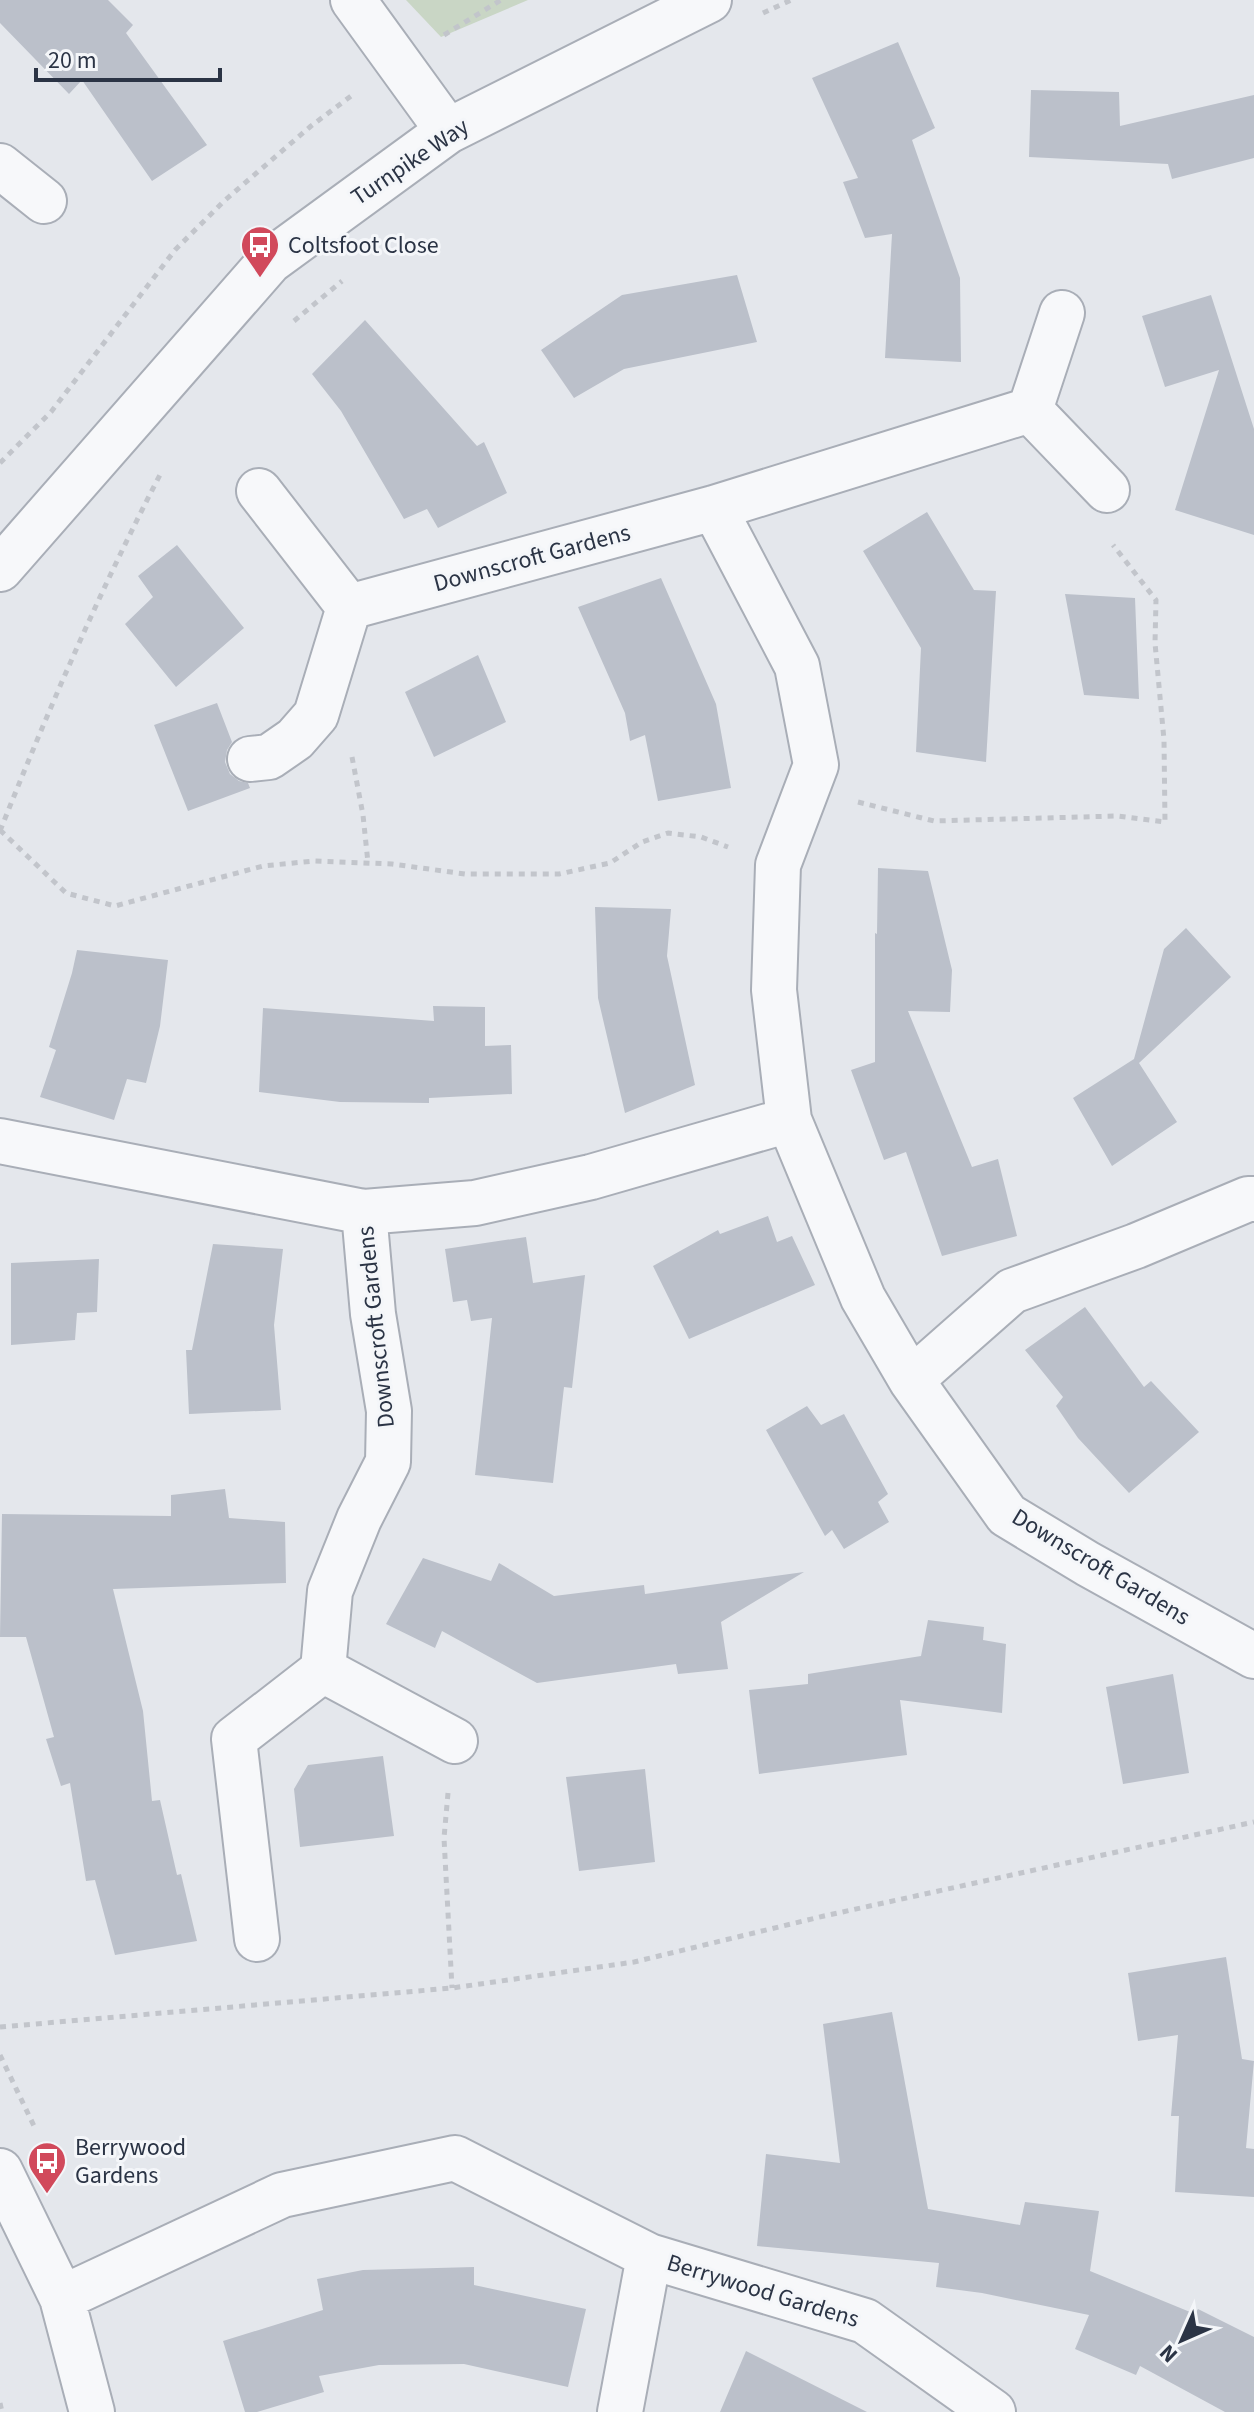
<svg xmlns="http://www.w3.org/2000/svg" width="1254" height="2412" font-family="'Source Sans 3',sans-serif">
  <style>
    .green { fill: #c9d6c5 }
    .building { fill: #bbc0ca }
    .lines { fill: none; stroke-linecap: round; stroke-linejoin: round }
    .minor-casing { stroke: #a9aeb7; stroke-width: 48 }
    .path { stroke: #c2c5cb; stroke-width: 5; stroke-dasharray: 6 6; stroke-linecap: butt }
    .minor { stroke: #f7f8fa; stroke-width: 44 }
    .labels { text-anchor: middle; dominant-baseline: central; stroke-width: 6; stroke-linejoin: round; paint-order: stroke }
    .street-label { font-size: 24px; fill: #2b3445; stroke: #f4f6f9 }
    .poi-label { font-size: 24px; fill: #2b3445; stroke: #f4f6f9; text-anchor: start }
  </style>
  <rect width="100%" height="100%" fill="#e4e7ec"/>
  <path class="green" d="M406 0H528L441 37Z"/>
  <path class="building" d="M0 0H108L133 25 126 33 207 145 152 181 82 80 69 94 0 23Z
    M898 42 935 128 912 140 960 278 961 362 885 358 892 234 865 238 843 182 858 178 812 78Z
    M1031 90 1119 92 1120 126 1254 95V158L1172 179 1168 164 1029 157Z
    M737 275 757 342 624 369 574 398 541 350 622 295Z
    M1211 295 1254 429V535L1175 510 1219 370 1165 387 1142 316Z
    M365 320 477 446 484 442 507 493 438 528 427 509 404 519 341 411 312 374Z
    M927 512 974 590 996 591 986 762 916 752 921 648 863 551Z
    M177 545 244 628 176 687 125 624 153 597 138 576Z
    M661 578 716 704 731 788 658 801 645 735 630 741 625 713 578 607Z
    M1065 594 1135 598 1139 699 1084 695Z
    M478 655 506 722 434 757 405 692Z
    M217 703 232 742 227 750 225 762 230 774 239 781 248 783 250 788 188 811 154 725Z
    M878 868 928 871 952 970 950 1012 908 1011 972 1167 998 1159 1017 1236 942 1256 906 1152 884 1160 851 1070 875 1062V933L877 934Z
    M595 907 671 909 667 956 695 1085 625 1113 598 998Z
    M1186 928 1231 977 1139 1063 1177 1122 1112 1166 1073 1098 1134 1059 1164 949Z
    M77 950 168 960 160 1026 146 1083 127 1079 114 1120 40 1097 56 1050 49 1047 72 973Z
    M433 1006 485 1007V1046L511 1045 512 1094 429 1098V1103L340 1102 259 1092 263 1008 434 1021Z
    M768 1216 777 1242 792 1236 815 1285 689 1339 653 1266 718 1230 720 1234Z
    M526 1237 533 1283 585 1275 572 1388 564 1387 553 1483 475 1475 492 1318 471 1321 467 1300 453 1302 445 1249Z
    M213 1244 283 1249 274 1325 281 1410 189 1414 186 1350H192Z
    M99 1259 97 1312 77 1313 75 1340 11 1345V1263Z
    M1085 1307 1144 1387 1151 1381 1199 1432 1129 1493 1078 1438 1056 1406 1063 1397 1025 1350Z
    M807 1406 821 1425 844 1414 888 1494 878 1502 889 1522 844 1549 832 1530 825 1536 766 1430Z
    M225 1489 229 1518 285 1522 286 1583 113 1589 143 1711 152 1801 160 1800 177 1875 181 1874 197 1941 115 1955 95 1880 86 1881 70 1783 61 1786 46 1739 54 1737 26 1637H0L2 1514 171 1516V1495Z
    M423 1558 491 1581 499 1563 554 1596 644 1585 645 1594 804 1572 721 1622 728 1669 678 1674 676 1664 537 1683 442 1631 435 1648 386 1624Z
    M928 1620 984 1627 983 1640 1006 1644 1002 1713 900 1700 907 1755 759 1774 749 1690 808 1684V1674L921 1656Z
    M1173 1674 1189 1773 1123 1784 1106 1687Z
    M383 1756 394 1836 300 1847 294 1789 308 1765Z
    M645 1769 655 1862 579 1871 566 1777Z
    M1226 1957 1242 2059 1254 2061 1246 2148 1254 2149V2197L1175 2192 1179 2116H1171L1178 2035 1138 2041 1128 1973Z
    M892 2012 928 2209 1020 2225 1025 2202 1099 2211 1090 2271 1195 2314 1198 2309 1254 2337V2412H1225L1140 2366 1136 2375 1075 2349 1089 2315 982 2293 936 2287 939 2263 757 2246 766 2154 840 2163 823 2024Z
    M474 2267V2285L586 2309 568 2387 464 2364 379 2365 319 2376 324 2392 257 2412H245L223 2341 323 2310 317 2279 363 2270Z
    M746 2351 867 2412H720Z"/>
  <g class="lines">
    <defs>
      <path id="minor" d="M353 0 448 131
        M0 166 44 201
        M1062 313 1030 410 1107 490
        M714 508 797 666 816 765 778 865 774 990 789 1120 863 1298 911 1380 1007 1515 1088 1564 1254 1656
        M0 569 270 261 448 131 709 0
        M349 607 714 508 1030 410
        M250 759 269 757 295 739 316 715 349 607 259 491
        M0 1141 364 1212 475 1203 591 1177 789 1120
        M911 1380 1012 1291 1136 1246 1248 1199H1254
        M323 1670 330 1591 359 1519 388 1462 389 1411 373 1314 364 1212
        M257 1939 234 1739 323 1670 455 1741
        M0 2171 62 2298 92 2412
        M62 2298 282 2195 455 2158 649 2256 865 2321 993 2412
        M620 2412 649 2256"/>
    </defs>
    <use href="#minor" class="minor-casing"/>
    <path class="path" d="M763 13 791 0
      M444 35 501 0
      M294 321 342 281
      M0 463 51 412 175 250 224 201 311 126 355 93
      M352 757 363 815 368 863
      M858 802 934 821 1117 816 1165 822 1164 740 1155 643 1156 600 1113 545
      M0 830 66 893 115 906 263 866 314 861 392 864 465 874H559L610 863 642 842 668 833 701 837 728 847
      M0 831C49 708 101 588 162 471
      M448 1793 444 1838 452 1988
      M0 2027 452 1988 634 1962 824 1916 1254 1822
      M0 2055 34 2126
      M0 2403 2 2412"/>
    <use href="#minor" class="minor"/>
  </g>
  <defs>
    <symbol id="bus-pin" viewBox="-11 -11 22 30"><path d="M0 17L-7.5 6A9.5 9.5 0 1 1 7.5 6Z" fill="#d1495b" stroke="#f4f6f9"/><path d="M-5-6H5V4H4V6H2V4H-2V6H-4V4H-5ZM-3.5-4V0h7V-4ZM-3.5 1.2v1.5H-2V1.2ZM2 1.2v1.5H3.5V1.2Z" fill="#fff"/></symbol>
  </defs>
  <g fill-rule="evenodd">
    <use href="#bus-pin" x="238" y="223" width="44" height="60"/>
    <use href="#bus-pin" x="25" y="2139" width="44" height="60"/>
  </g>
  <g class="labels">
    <g class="street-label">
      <text transform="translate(410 162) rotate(-34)">Turnpike Way</text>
      <text transform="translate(532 558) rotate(-15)">Downscroft Gardens</text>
      <text transform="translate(376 1327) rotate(-96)">Downscroft Gardens</text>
      <text transform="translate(1101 1567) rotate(31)">Downscroft Gardens</text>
      <text transform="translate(763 2291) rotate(17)">Berrywood Gardens</text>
    </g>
    <g class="poi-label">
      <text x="288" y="245">Coltsfoot Close</text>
      <text x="75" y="2147">Berrywood<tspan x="75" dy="28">Gardens</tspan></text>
    </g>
  </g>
  <g transform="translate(1182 2340) rotate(225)" stroke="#f4f6f9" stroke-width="6" paint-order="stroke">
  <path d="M0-6L14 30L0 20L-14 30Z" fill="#2b3445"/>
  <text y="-12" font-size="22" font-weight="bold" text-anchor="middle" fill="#2b3445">N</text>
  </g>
  <path d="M36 68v12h184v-12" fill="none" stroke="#2b3445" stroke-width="4"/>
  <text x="48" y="68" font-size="24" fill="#2b3445" stroke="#f4f6f9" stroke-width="6" paint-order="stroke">20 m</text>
</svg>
